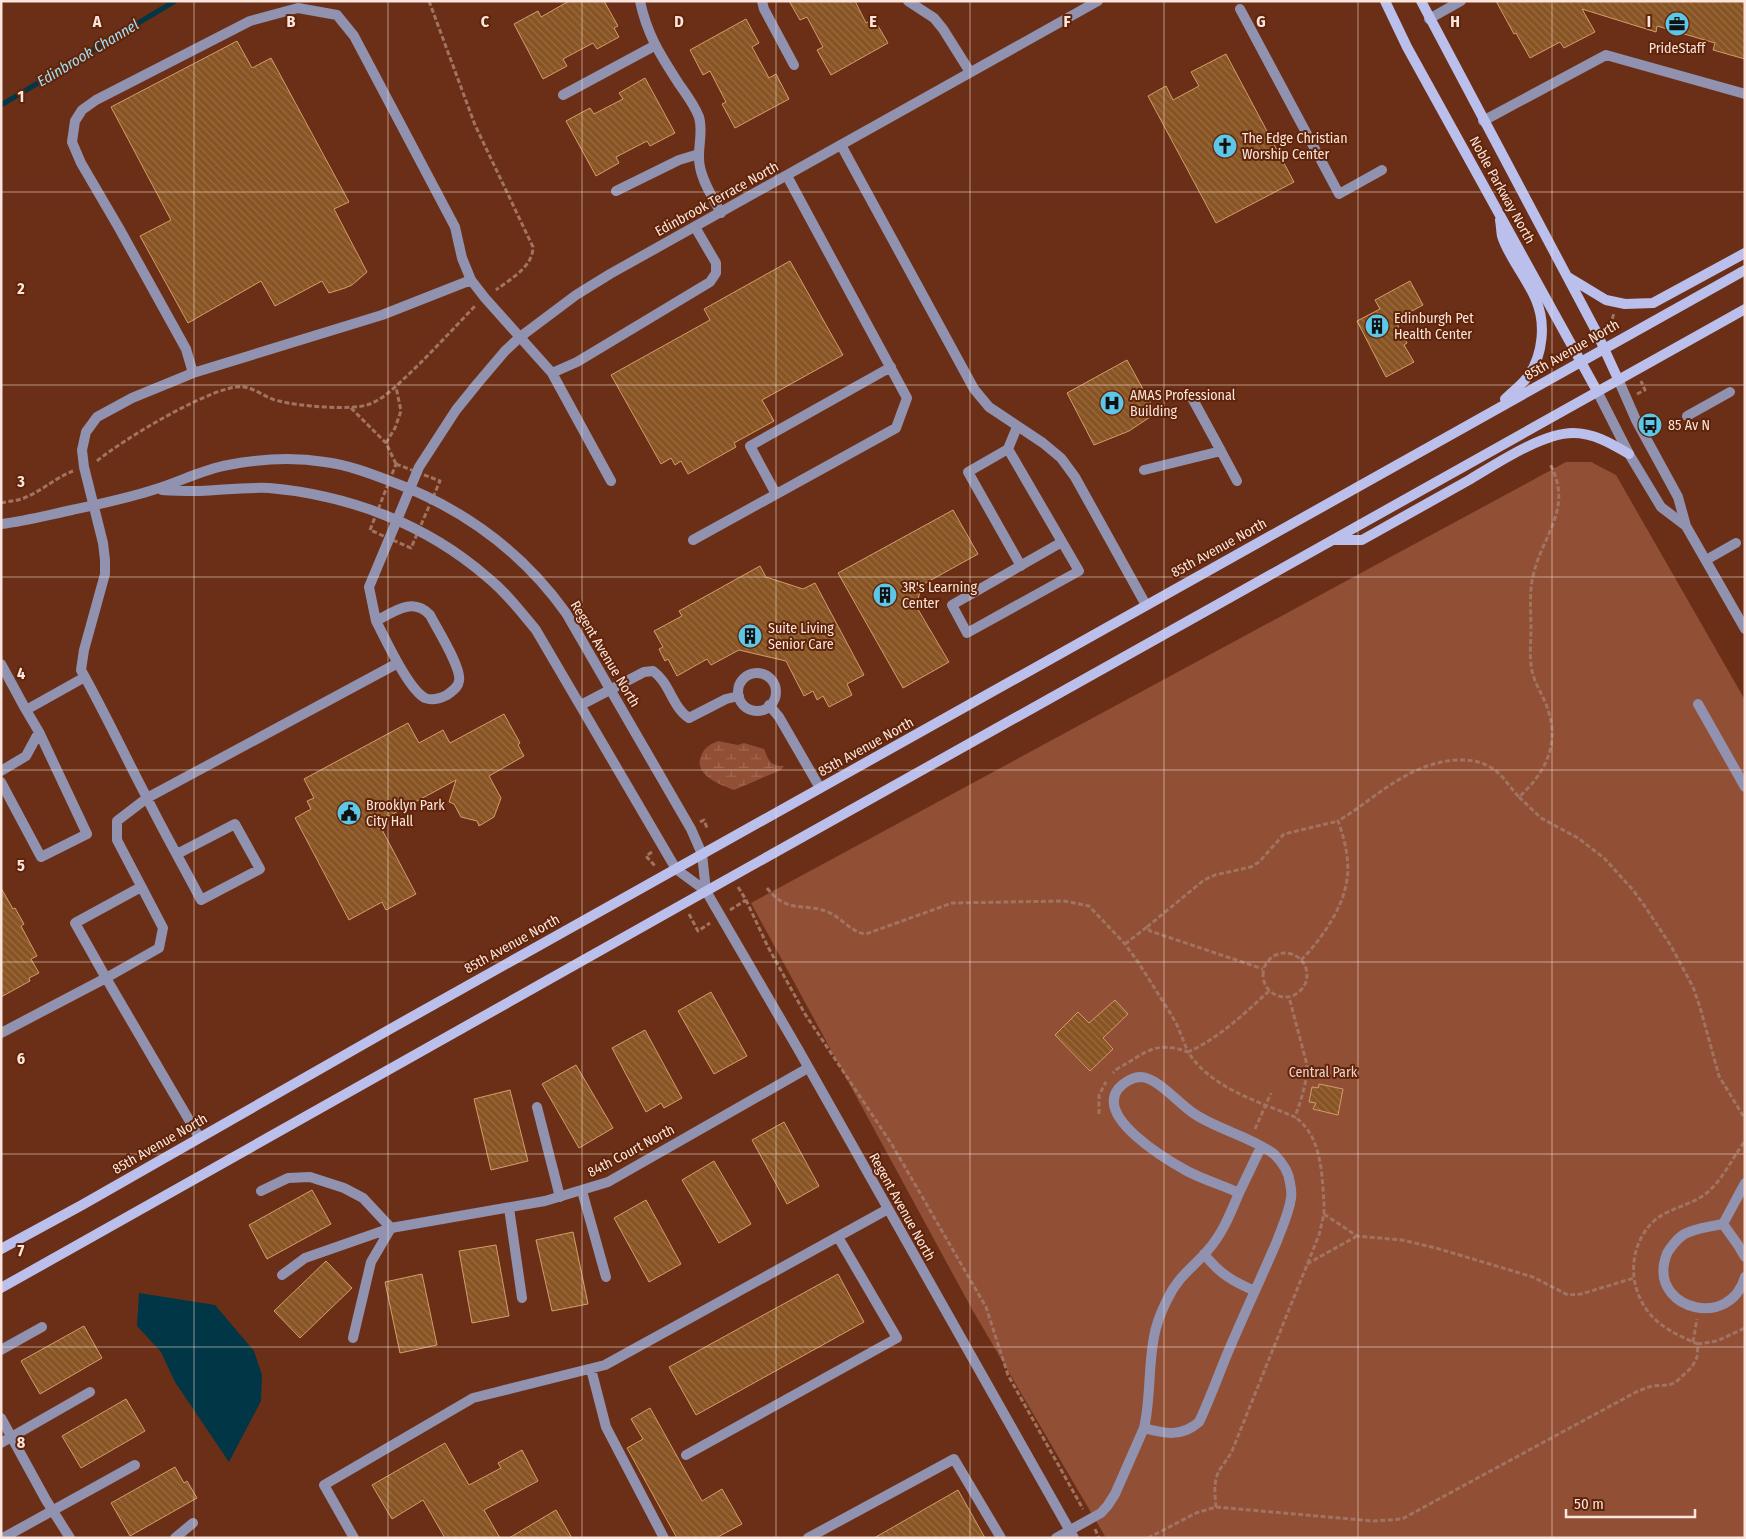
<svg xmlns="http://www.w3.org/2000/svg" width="1746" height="1539" font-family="'Fira Sans Condensed',sans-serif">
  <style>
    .wetland { fill: url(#wetland-marsh) }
    .green { fill: #914f36 }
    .water { fill: #003645 }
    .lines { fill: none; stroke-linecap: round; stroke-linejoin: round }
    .stream { stroke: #003645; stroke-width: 5 }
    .building { fill: url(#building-back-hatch); stroke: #d59c6b }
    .path { stroke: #a17361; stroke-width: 3; stroke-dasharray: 5 2.5; stroke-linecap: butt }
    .service { stroke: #9092af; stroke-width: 10 }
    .minor { stroke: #9092af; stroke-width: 10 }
    .tertiary { stroke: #9092af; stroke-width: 10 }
    .secondary { stroke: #bbbfec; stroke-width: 10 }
    .grid { fill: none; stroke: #fce5dc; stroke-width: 1; stroke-opacity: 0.55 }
    .labels { text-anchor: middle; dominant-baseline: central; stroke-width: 4; stroke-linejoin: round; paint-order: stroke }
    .poi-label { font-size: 14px; fill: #fce5dc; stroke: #5f240a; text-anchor: start }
    .street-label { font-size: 14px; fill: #fce5dc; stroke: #5f240a }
    .park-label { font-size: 14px; fill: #efd3c9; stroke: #5f240a }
    .water-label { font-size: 15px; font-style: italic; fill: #a0def4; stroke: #5f240a }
    .grid-label { font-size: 16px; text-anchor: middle; font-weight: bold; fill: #fce5dc; stroke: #5f240a; stroke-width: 4; stroke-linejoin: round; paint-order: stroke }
  </style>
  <defs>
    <pattern id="wetland-marsh" width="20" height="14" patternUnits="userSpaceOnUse" patternTransform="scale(1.25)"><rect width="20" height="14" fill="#914f36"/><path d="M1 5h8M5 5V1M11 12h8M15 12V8" fill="none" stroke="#a16852"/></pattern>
    <pattern id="building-back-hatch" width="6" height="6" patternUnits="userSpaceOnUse" patternTransform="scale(1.25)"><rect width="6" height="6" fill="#885423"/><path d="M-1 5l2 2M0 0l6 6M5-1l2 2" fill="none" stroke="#9a6c42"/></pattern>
  </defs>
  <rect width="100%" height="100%" fill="#6b2f17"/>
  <path class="wetland" d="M718 741 738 745 744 743 764 749C769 761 770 766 784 766L781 770 734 790C721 785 693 775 701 756 704 748 710 744 718 741Z"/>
  <path class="green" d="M1566 462H1591L1616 475 1745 700V1538H1106L973 1311 751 903Z"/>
  <path class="water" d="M139 1293 215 1305 254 1351 262 1375 261 1401 229 1462 175 1382 161 1352 137 1326Z"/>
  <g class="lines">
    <path class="stream" d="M1 105 175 1"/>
  </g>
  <path class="building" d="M569 1H604L618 26 614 28 619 37 597 49 593 43 563 59 567 66 543 79 514 24 538 11 541 17Z
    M789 1H855L866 23 874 19 888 43 831 75 817 50 823 47 807 17 800 20Z
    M1496 1H1745V59L1713 50 1715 43 1657 26 1656 32 1582 9 1595 32 1564 48 1560 42 1530 58 1516 33 1514 34Z
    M746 19 759 43 752 47 769 78 776 74 789 99 735 128 722 104 726 102 710 71 703 75 690 50Z
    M237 41 252 68 271 58 349 202 334 209 367 272 352 285 345 288 329 293 322 281 275 306 261 281 188 323 140 236 171 220 111 107Z
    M1226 54 1294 182 1216 223 1148 96 1166 86 1173 100 1199 86 1191 72Z
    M645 78 675 133 650 146 647 141 616 157 619 163 596 176 566 121 590 108 594 114 623 99 619 93Z
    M790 261 843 355 762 400 774 421 734 443 736 447 688 474 681 461 675 465 671 458 661 464 611 375 710 320 704 309Z
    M1410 281 1423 305 1395 320 1407 343 1404 345 1414 362 1386 377 1357 321 1380 309 1375 300Z
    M1127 360 1156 413 1129 431 1094 445 1067 393Z
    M953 510 978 554 922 585 916 606 949 662 903 688 838 573Z
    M760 566 766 577 803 589 815 583 864 675 847 684 852 695 829 707 823 696 817 700 813 691 804 696 786 661 739 650 711 665 707 659 677 676 668 659 665 661 659 649 663 647 654 631 682 616 679 611Z
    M504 714 520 743 518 745 524 756 489 776 501 798 494 817 479 826 477 821 461 817 454 804 449 802 456 780 378 822 416 894 386 910 382 902 349 920 295 818 311 809 307 801 314 798 304 779 408 723 419 743 443 730 450 743Z
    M1 888 13 909 15 908 24 924 21 926 37 956 31 959 39 973 29 978 30 981 1 997Z
    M711 992 747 1056 714 1074 678 1011Z
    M1115 1000 1128 1014 1103 1038 1113 1049 1090 1071 1055 1035 1078 1012 1089 1023Z
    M645 1030 682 1098 664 1108 661 1103 646 1112 612 1048Z
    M576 1065 613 1128 579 1148 542 1084Z
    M1319 1084 1343 1089 1338 1115 1313 1109 1316 1103 1309 1102 1312 1087 1318 1088Z
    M510 1090 528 1161 491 1170 474 1099Z
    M784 1122 819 1186 787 1204 752 1140Z
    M714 1161 751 1224 719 1243 682 1180Z
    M312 1190 331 1224 267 1259 249 1225Z
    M646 1200 681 1264 649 1282 614 1218Z
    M573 1232 588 1304 552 1311 536 1240Z
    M496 1245 509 1316 472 1323 459 1251Z
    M326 1261 352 1288 300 1338 274 1311Z
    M422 1274 437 1345 400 1353 385 1282Z
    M838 1274 864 1322 696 1415 669 1367Z
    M84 1326 102 1358 40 1394 21 1361Z
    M126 1399 145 1431 81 1468 62 1436Z
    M650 1408 702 1501 722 1489 742 1524 716 1538H677L627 1448 643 1439 631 1419Z
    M445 1443 469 1485 501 1468 498 1463 522 1450 538 1481 484 1510 500 1538H445L423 1500 392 1519 372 1485Z
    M175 1467 184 1483 187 1481 197 1498 130 1536 111 1503Z
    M958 1490 985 1538H874Z
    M556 1510 572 1538H509Z"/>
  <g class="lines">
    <path class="path" d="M429 1 475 125 533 247C533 267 510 279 496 290
      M1608 324 1611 323 1614 313
      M1637 394 1645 390 1641 381
      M351 408 386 443 396 464
      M386 443 395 428 401 411 396 387
      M97 461C119 442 217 382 244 387 257 389 267 399 279 401 298 406 352 411 370 404 385 398 397 385 409 374 432 352 453 329 475 306
      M396 464 440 481 411 548 370 530Z
      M1 503C9 501 17 501 24 498 42 491 55 478 73 471
      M1519 797 1541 818 1578 838 1604 858 1633 890 1646 908 1671 946 1693 987 1700 1007 1719 1076 1745 1119
      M700 822 704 820 707 828
      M652 852 646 856 655 866
      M738 887 746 900 768 947 805 1014 891 1143 986 1307 1008 1375 1083 1509
      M767 888C789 916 806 901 830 913 843 919 852 933 866 934L952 903 1064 901 1089 906 1125 944 1138 962 1169 1011 1177 1025 1188 1052C1154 1040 1146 1053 1117 1069L1113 1073
      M730 910 746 900
      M689 914 698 931 710 923
      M1147 927 1204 880 1215 875 1251 867 1259 862 1284 834 1338 821
      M1125 944 1147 927 1150 931 1263 969
      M1263 975a22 22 0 1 1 44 0a22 22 0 1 1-44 0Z
      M1301 960C1320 941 1341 911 1346 885 1351 864 1345 840 1338 821 1362 807 1383 787 1409 774 1431 762 1467 753 1490 767 1503 774 1509 787 1519 797 1544 774 1559 747 1549 713 1545 698 1535 685 1532 671 1529 657 1531 642 1531 629 1531 612 1529 593 1533 576 1542 535 1574 509 1550 464
      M1269 991C1244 1014 1219 1038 1188 1052 1211 1088 1257 1101 1295 1117 1301 1100 1307 1083 1307 1065L1289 997
      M1099 1114V1095L1106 1082
      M1255 1129 1271 1093
      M1324 1214 1357 1236 1402 1240 1436 1248 1533 1277 1568 1295 1581 1294 1634 1278
      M1307 1264 1357 1236
      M1693 1342 1697 1319
      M1698 1344C1684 1338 1670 1332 1658 1322 1627 1296 1625 1247 1655 1220 1671 1207 1694 1205 1709 1191 1724 1177 1733 1157 1745 1141
      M1216 1507 1373 1521 1402 1519 1638 1391 1652 1386 1669 1385 1676 1382 1692 1367 1697 1357 1698 1344 1717 1341 1745 1328
      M1095 1529 1099 1538
      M1148 1538 1196 1513 1216 1507C1215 1496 1213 1482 1219 1471 1223 1464 1228 1459 1232 1451L1319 1235 1324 1214V1205C1322 1175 1322 1136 1295 1117"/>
    <path class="service" d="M762 1 764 9 794 65
      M1240 9 1339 194 1382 170
      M1429 19 1461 1
      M563 95 654 46
      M1483 121 1606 55 1745 94
      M616 191 679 160 699 154
      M193 373 186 349 119 228 81 163 72 142 75 121 82 110 96 100 250 21 298 8 337 15 354 36 455 227 462 258 471 280 485 298 552 373 611 481
      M552 373 577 362 710 282 716 273V263L695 227
      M1191 396 1221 451
      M1687 416 1730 392
      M1017 427 1008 449 1079 571 967 633 952 605 1062 542
      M1008 449 968 472 1021 566
      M1144 470 1221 451 1237 481
      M776 494 750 446 891 367
      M693 540 896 428 907 398 787 176
      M1706 560 1736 543
      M376 621C385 638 408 689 425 698 432 701 441 698 447 695 452 691 458 688 459 681 462 668 437 629 430 615 413 597 395 611 376 621L369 587 397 520
      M1 664 26 710
      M738 692a19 19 0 1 1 38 0a19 19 0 1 1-38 0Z
      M1698 704 1745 787
      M581 705 644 672 653 671C670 683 672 707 689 718L726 699 739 696
      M769 705 779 717 820 788
      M1 771 26 756 39 732
      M1 782 41 857 87 834 39 732 26 710 85 677
      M177 854 235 824 260 869 201 900C183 865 163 831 146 796 124 754 104 711 81 670L84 650 105 574V560L103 543 84 467 82 450 86 432 97 417 132 398 193 373 382 315 471 280
      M1 1033 106 978 75 923 141 887
      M537 1107 560 1197
      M199 1137 106 978 159 948 163 928 117 840V821L147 798 398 663
      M261 1191 288 1178 310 1177 344 1188 363 1198 391 1228
      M582 1191 606 1277
      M1239 1193 1261 1147
      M509 1208 522 1298
      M1723 1224 1745 1183
      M1204 1254C1220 1274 1232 1281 1255 1291
      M1745 1257 1738 1245 1723 1224C1712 1226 1699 1228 1689 1232 1680 1235 1674 1243 1669 1250 1666 1254 1665 1259 1664 1264 1656 1310 1730 1329 1745 1277
      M282 1275 305 1258 391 1228
      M353 1338 371 1262 391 1228
      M1 1350 42 1327
      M591 1369 606 1427 664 1538
      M1 1443 90 1392
      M686 1455 897 1338 838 1237
      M3 1538 135 1465
      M175 1538 193 1523
      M354 1538 324 1485 473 1398 605 1365 888 1209
      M808 1538 954 1459 1001 1538
      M1056 1538 1101 1513 1108 1505 1115 1494 1144 1428C1151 1398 1148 1367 1154 1337 1156 1324 1161 1312 1167 1300 1178 1276 1192 1269 1208 1250 1223 1233 1230 1214 1239 1193 1222 1185 1204 1180 1187 1171 1167 1160 1096 1118 1118 1089 1123 1083 1132 1077 1141 1077 1158 1078 1178 1103 1193 1113 1218 1130 1250 1136 1274 1154 1282 1162 1289 1172 1290 1183 1291 1188 1292 1193 1291 1198 1289 1213 1282 1227 1277 1241 1262 1276 1246 1310 1231 1345 1220 1370 1211 1397 1199 1422 1182 1437 1165 1434 1144 1428"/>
    <path class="minor" d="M640 1C647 35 661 56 679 84 686 94 695 106 699 117 704 134 696 151 700 167 703 183 713 198 721 213
      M908 1 934 18 943 29 970 72
      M841 145 974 389 989 407 1043 443 1061 458 1075 477 1146 605
      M391 1228 545 1201 608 1182 808 1068
      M1 1418 46 1500 70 1538"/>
    <path class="tertiary" d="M1618 379 1636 420 1678 497 1686 526 1745 629
      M1597 391 1629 454 1661 507 1686 526
      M162 490C175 491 188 491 200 491 223 490 246 487 269 488 349 495 426 524 487 577 506 592 521 612 536 630L676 869 706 891
      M397 520 419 467 456 410 477 384 505 351 520 337 576 295 610 274 1098 1
      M1 524C25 521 48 515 72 510 100 504 129 498 156 489 179 482 204 469 228 465 259 459 294 457 325 462 348 465 369 473 390 481 463 508 521 550 566 613L691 829 702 854 706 891 798 1049 1074 1538"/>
    <path class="secondary" d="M1385 1 1407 47 1597 391
      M1421 1 1596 331 1618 379
      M1500 220C1501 225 1501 231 1502 236 1508 256 1528 280 1536 300 1546 323 1543 354 1529 375 1523 384 1513 391 1505 399
      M1568 277 1606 300 1625 304 1653 303 1745 253
      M1335 540H1362C1397 520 1433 500 1469 480 1496 464 1542 433 1573 433 1594 433 1612 444 1629 454
      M1 1249 82 1205 392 1028 1745 270
      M1 1288 683 904 1745 309"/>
  </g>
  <path class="grid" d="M194 1V1538M388 1V1538M582 1V1538M776 1V1538M970 1V1538M1164 1V1538M1358 1V1538M1552 1V1538M1 192H1745M1 385H1745M1 577H1745M1 770H1745M1 962H1745M1 1154H1745M1 1347H1745"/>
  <defs>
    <symbol id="office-disc" viewBox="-11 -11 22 22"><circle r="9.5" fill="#5dc7e8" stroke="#5f240a"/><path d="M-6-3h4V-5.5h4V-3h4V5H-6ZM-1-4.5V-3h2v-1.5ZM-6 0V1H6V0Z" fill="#111"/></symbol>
    <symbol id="church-disc" viewBox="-11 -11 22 22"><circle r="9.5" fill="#5dc7e8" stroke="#5f240a"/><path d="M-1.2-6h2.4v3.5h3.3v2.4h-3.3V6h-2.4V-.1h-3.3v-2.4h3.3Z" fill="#111"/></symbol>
    <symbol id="building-disc" viewBox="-11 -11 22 22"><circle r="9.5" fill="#5dc7e8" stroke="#5f240a"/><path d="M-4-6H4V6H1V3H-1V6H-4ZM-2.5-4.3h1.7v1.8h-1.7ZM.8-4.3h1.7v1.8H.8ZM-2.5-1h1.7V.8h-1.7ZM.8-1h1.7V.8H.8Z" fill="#111"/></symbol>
    <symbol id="hospital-disc" viewBox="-11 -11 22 22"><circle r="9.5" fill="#5dc7e8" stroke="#5f240a"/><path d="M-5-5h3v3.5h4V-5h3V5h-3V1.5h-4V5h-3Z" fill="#111"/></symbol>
    <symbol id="bus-disc" viewBox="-11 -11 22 22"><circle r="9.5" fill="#5dc7e8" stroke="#5f240a"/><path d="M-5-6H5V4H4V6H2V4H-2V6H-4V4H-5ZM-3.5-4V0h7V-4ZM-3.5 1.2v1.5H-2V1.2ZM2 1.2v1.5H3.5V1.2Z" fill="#111"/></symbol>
    <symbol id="civic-disc" viewBox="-11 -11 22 22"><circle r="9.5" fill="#5dc7e8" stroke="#5f240a"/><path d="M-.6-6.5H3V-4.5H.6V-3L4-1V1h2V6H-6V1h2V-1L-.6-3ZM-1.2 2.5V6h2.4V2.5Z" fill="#111"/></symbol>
  </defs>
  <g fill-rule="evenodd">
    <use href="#office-disc" x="1663" y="10" width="28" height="28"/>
    <use href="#church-disc" x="1211" y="132" width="28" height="28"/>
    <use href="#building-disc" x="1363" y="312" width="28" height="28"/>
    <use href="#hospital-disc" x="1098" y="389" width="28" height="28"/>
    <use href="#bus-disc" x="1636" y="411" width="28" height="28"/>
    <use href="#building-disc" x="871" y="581" width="28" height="28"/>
    <use href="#building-disc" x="736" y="622" width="28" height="28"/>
    <use href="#civic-disc" x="335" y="799" width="28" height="28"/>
  </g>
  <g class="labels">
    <g class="poi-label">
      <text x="1677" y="48" text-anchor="middle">PrideStaff</text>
      <text x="1242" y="138">The Edge Christian<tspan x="1242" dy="16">Worship Center</tspan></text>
      <text x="1394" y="318">Edinburgh Pet<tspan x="1394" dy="16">Health Center</tspan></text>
      <text x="1130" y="395">AMAS Professional<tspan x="1130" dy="16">Building</tspan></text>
      <text x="1668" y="425">85 Av N</text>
      <text x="902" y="587">3R's Learning<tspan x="902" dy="16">Center</tspan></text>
      <text x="768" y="628">Suite Living<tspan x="768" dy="16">Senior Care</tspan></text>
      <text x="366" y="805">Brooklyn Park<tspan x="366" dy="16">City Hall</tspan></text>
    </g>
    <g class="street-label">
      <text transform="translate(1502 190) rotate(61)">Noble Parkway North</text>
      <text transform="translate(717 199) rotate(-29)">Edinbrook Terrace North</text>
      <text transform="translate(1572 350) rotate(-30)">85th Avenue North</text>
      <text transform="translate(1219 548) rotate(-29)">85th Avenue North</text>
      <text transform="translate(605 654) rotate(59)">Regent Avenue North</text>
      <text transform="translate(866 747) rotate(-29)">85th Avenue North</text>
      <text transform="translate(512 944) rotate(-29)">85th Avenue North</text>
      <text transform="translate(160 1144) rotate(-30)">85th Avenue North</text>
      <text transform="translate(631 1151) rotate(-28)">84th Court North</text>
      <text transform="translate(902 1207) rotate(61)">Regent Avenue North</text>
    </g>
    <g class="park-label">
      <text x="1323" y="1072">Central Park</text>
    </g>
    <g class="water-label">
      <text transform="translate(88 53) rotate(-31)">Edinbrook Channel</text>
    </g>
  </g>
  <g class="grid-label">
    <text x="97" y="27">A</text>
    <text x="291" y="27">B</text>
    <text x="485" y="27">C</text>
    <text x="679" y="27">D</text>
    <text x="873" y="27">E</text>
    <text x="1067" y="27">F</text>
    <text x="1261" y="27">G</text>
    <text x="1455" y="27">H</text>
    <text x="1649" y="27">I</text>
    <text x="21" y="102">1</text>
    <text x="21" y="294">2</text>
    <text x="21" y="487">3</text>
    <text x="21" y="679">4</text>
    <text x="21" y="871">5</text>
    <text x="21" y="1064">6</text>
    <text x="21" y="1256">7</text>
    <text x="21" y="1448">8</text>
  </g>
  <rect width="1746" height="1539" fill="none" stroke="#fce5dc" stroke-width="5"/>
  <path d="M1566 1509v8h129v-8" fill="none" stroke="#fce5dc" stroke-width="2.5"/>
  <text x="1574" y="1509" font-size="15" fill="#fce5dc" stroke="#5f240a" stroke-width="4" paint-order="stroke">50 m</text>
</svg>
